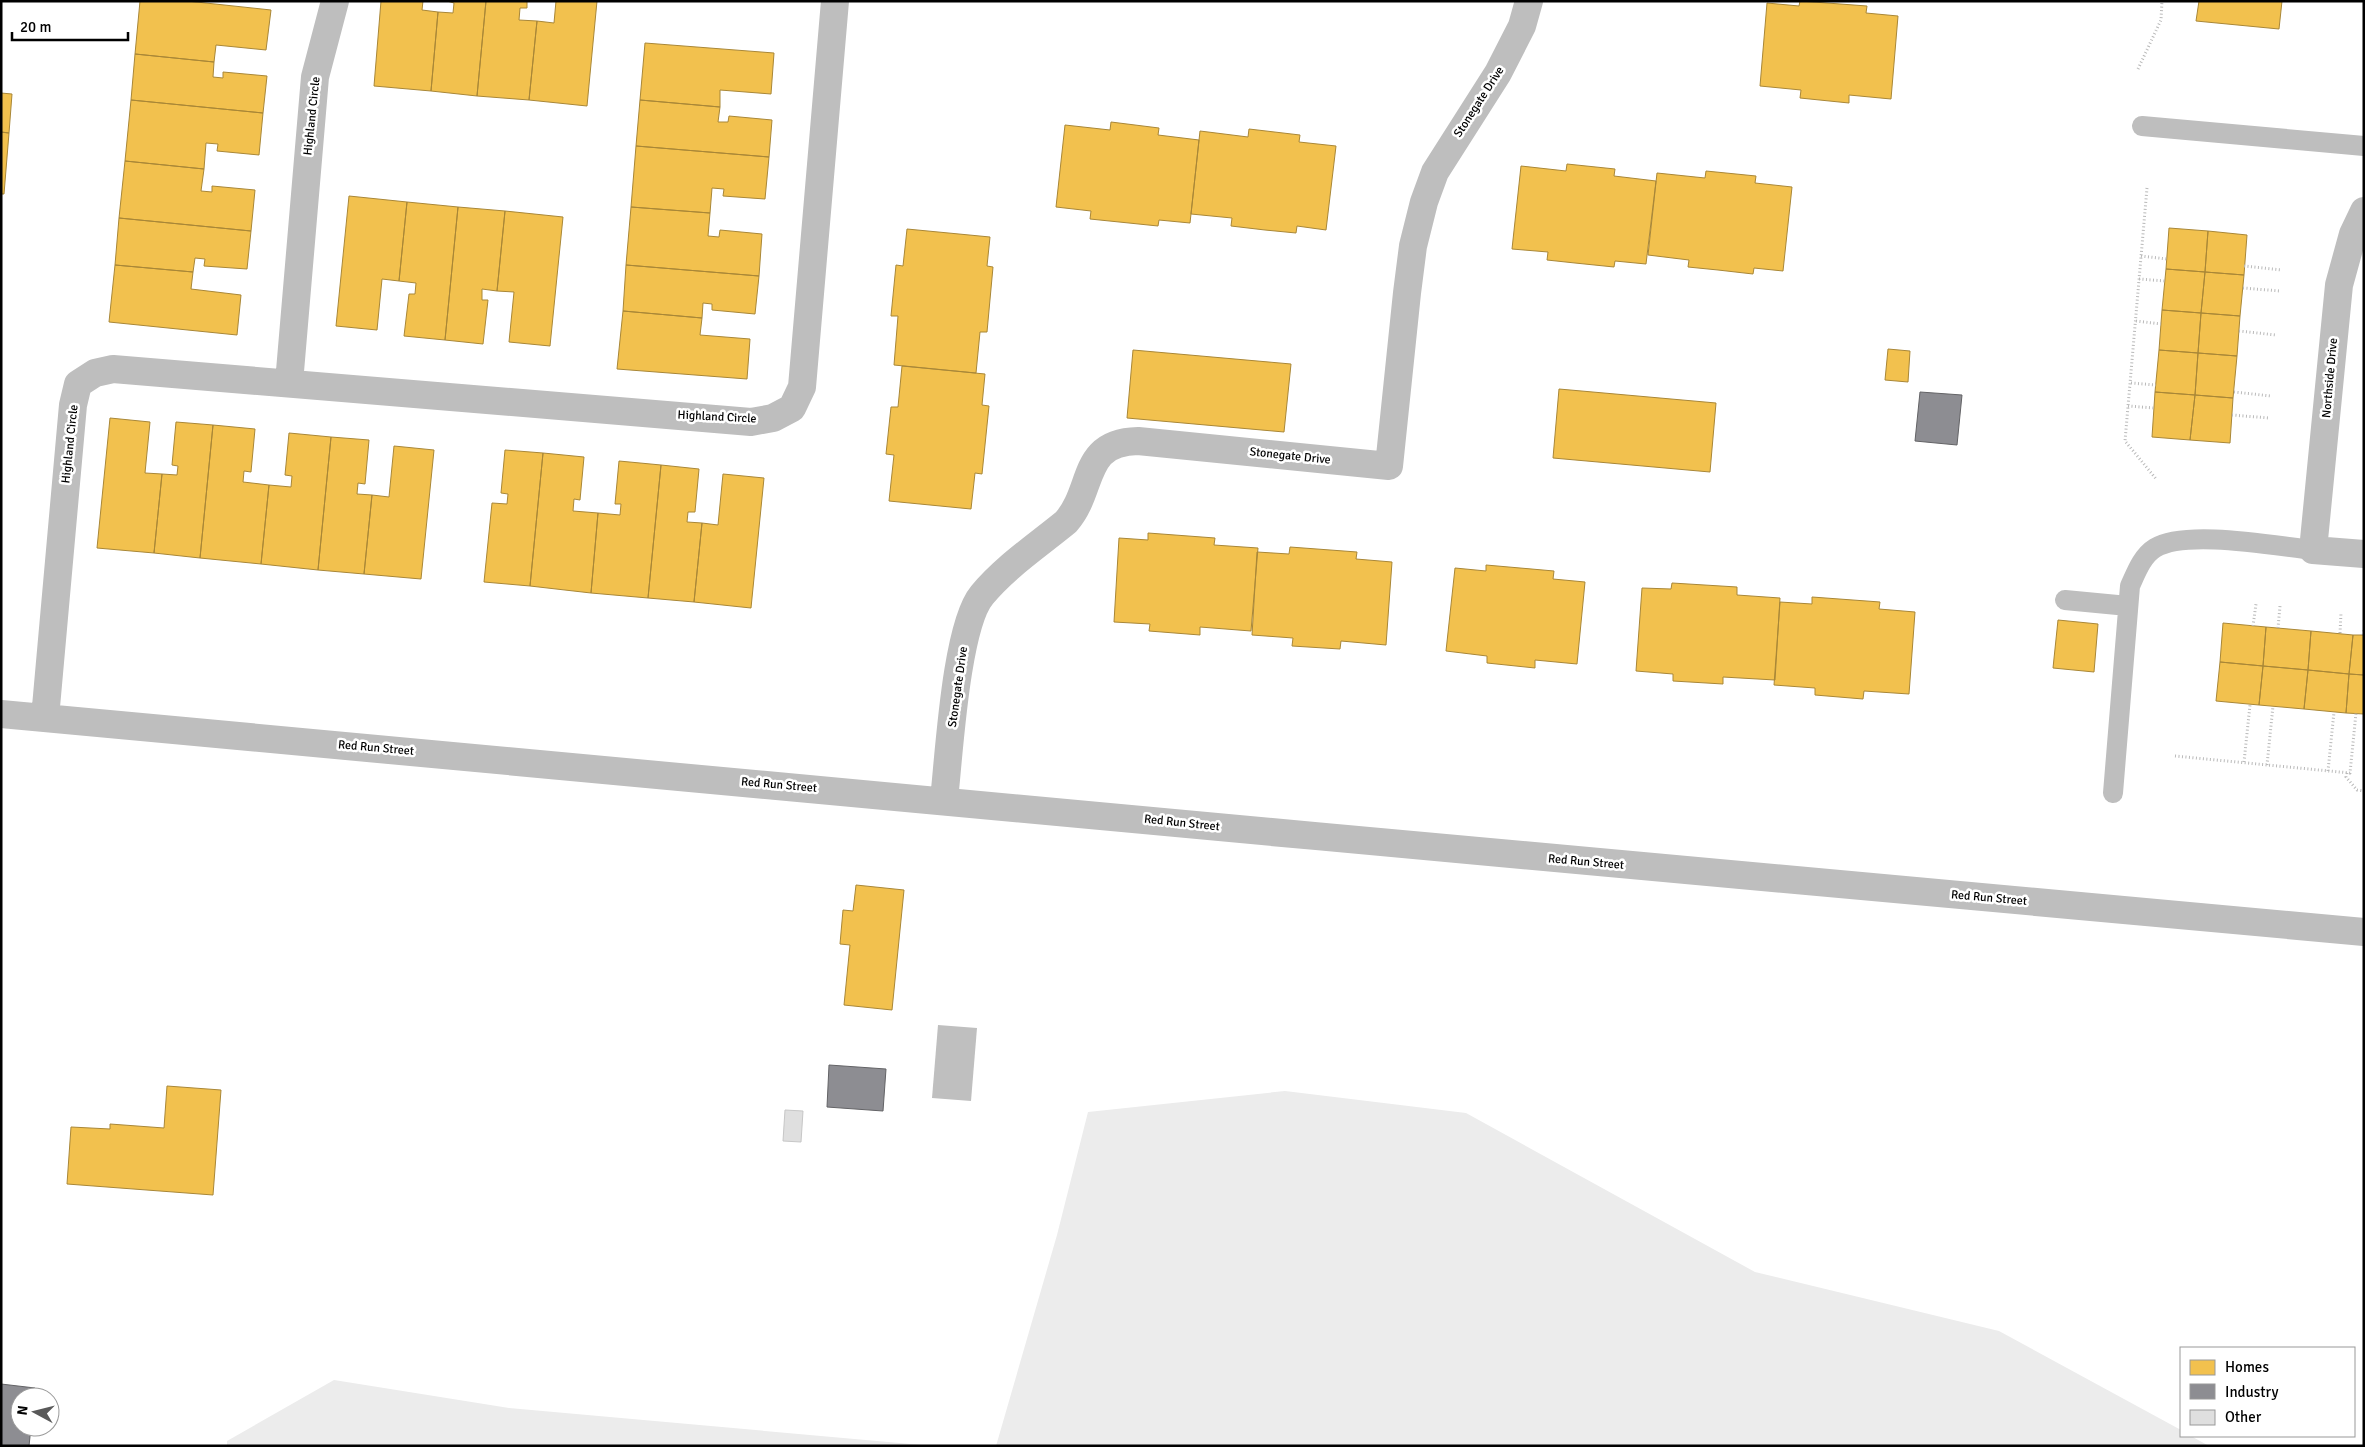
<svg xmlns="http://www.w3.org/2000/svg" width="2365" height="1447" font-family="Signika,sans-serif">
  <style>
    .green { fill: #ececec }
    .water { fill: #bfbfbf }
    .homes { fill: #f2c14e; stroke: #a98737 }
    .industry { fill: #8d8d92; stroke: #636366 }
    .building { fill: #dfdfdf; stroke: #c7c7c7 }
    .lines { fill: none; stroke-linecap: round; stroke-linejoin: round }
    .path { stroke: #b9b9b9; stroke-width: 3; stroke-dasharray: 1 2.5; stroke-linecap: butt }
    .lane { stroke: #bebebe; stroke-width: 20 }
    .street { stroke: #bebebe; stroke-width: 28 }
    .labels { text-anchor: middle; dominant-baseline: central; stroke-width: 5; stroke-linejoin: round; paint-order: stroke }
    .street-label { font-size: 12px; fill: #000; stroke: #fff }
  </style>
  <rect width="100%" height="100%" fill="#fff"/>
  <path class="green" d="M1285 1091 1466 1113 1755 1272 1999 1331 2181 1430V1436H2191L2209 1446H996L1057 1235 1088 1112Z
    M334 1380 509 1408 933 1446H227V1441Z"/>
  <path class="water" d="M938 1025 977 1028 971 1101 932 1098Z"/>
  <path class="homes" d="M140 1H187L271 10 266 50 216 45 214 62 135 54Z
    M381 1H423L422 10 438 12 431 91 374 86Z
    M447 1H486L477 96 431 91 438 12 453 13 454 3Z
    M486 1H527V8H520L519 20 537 21 529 100 477 96Z
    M556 1H597L587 106 529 100 537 21 554 23Z
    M1800 1 1867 6 1866 13 1898 16 1891 99 1849 95V103L1800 98 1801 90 1760 86 1767 3 1799 6Z
    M2199 1H2282L2279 29 2196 21Z
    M645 43 774 53 771 94 720 90V107L640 100Z
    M135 54 214 62 213 77 223 78V72L267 76 263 113 131 100Z
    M1 93 12 94 9 133 1 132Z
    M131 100 263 113 259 155 217 151 218 144 206 143 204 169 125 161Z
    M640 100 720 107 718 122H728L729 116 772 120 769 157 636 146Z
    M1111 122 1159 128 1158 135 1199 140 1190 223 1159 220 1158 226 1090 219 1091 211 1056 207 1065 125 1110 130Z
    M1249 129 1300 135 1299 142 1336 146 1326 230 1297 226 1296 233 1265 230 1231 226 1232 218 1191 214 1200 131 1248 137Z
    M1 132 9 133 4 194H1Z
    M636 146 769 157 765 199 723 196 724 189 712 188 710 213 631 207Z
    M125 161 204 169 201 191 212 192V186L255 190 251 231 119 218Z
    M1567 164 1615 169 1614 176 1656 181 1646 264 1615 261 1614 267 1575 263 1547 260 1548 252 1512 249 1521 166 1566 171Z
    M1706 171 1756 176 1755 183 1792 187 1783 271 1754 268 1753 274 1718 270 1688 267 1689 260 1648 255 1657 173 1705 178Z
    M349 196 407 202 399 281 382 279 377 330 336 326Z
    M407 202 458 207 445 340 404 336 409 294H415L416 283 399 281Z
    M458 207 505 211 497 291 482 289V300H488L483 344 445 340Z
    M631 207 710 213 708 236 719 237 720 230 762 234 759 276 626 265Z
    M505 211 563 217 550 346 509 342 514 292 497 291Z
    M119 218 251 231 247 269 204 266 205 259 195 258 193 272 115 265Z
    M2169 228 2208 231 2205 272 2166 269Z
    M907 229 990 237 987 266 993 267 987 332H980L976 373 894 365 898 316H891L896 265 903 266Z
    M2208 231 2247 235 2244 275 2205 272Z
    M115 265 193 272 191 289 241 295 237 335 109 322Z
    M626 265 759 276 755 314 712 310V304L703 303 702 318 623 311Z
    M2166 269 2205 272 2201 313 2162 310Z
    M2205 272 2244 275 2240 316 2201 313Z
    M2162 310 2201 313 2198 353 2159 350Z
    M623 311 702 318 700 335 750 339 747 379 617 369Z
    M2201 313 2240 316 2237 356 2198 353Z
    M1888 349 1910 351 1908 382 1885 380Z
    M1133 350 1291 364 1284 432 1127 418Z
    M2159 350 2198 353 2195 395 2155 392Z
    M2198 353 2237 356 2233 398 2195 395Z
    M902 366 985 374 982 405 989 406 982 474 975 473 971 509 889 501 894 455 886 454 891 407H898Z
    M1559 389 1716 403 1710 472 1553 458Z
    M2155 392 2195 395 2190 440 2152 437Z
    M2195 395 2233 398 2230 443 2190 440Z
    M110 418 150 422 145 473 162 474 154 553 97 548Z
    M176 422 213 425 200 558 154 553 162 474 177 475 178 466 172 465Z
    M213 425 255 429 251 472 244 471 243 482 269 485 261 564 200 558Z
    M289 433 331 437 318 570 261 564 269 485 291 487 292 476 285 475Z
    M331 437 369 440 365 484 358 483 357 494 372 495 364 574 318 570Z
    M394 446 434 450 421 579 364 574 372 495 389 497Z
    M505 450 543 453 530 586 484 582 492 503 507 504 508 494 501 493Z
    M543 453 584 457 580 500 574 499 573 511 598 513 591 593 530 586Z
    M619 461 661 465 648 598 591 593 598 513 620 515 621 504H615Z
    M661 465 699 469 695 512H688L687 522 702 523 694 602 648 598Z
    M723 474 764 478 751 608 694 602 702 523 718 525Z
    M1148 533 1215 538 1214 545 1258 548 1251 631 1200 627V635L1149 631 1150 624 1114 622 1119 538 1148 540Z
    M1290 547 1357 552 1356 559 1392 562 1386 645 1341 641 1340 649 1292 646 1293 638 1252 635 1257 552 1289 554Z
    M1486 565 1554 571 1553 579 1585 582 1577 664 1535 660V668L1487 663V656L1446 651 1455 568 1486 571Z
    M1672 583 1737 587V595L1780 598 1775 680 1723 677V684L1673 681V674L1636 671 1642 588 1671 589Z
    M1812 597 1880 602 1879 609 1915 612 1909 694 1864 691 1863 699 1815 695V688L1774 685 1780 602 1812 604Z
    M2058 620 2098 624 2094 672 2053 668Z
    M2223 623 2266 627 2263 666 2220 662Z
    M2266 627 2311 631 2308 670 2263 666Z
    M2311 631 2353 635 2349 674 2308 670Z
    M2353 635H2364V675L2349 674Z
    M2220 662 2263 666 2259 705 2216 701Z
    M2263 666 2308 670 2304 709 2259 705Z
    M2308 670 2349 674 2346 713 2304 709Z
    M2349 674 2364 675V714L2346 713Z
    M856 885 904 890 892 1010 844 1005 850 945 840 944 843 910 853 911Z
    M167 1086 221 1090 213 1195 67 1184 71 1127 110 1129V1124L164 1128Z"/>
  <path class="industry" d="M1920 392 1962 395 1957 445 1915 441Z
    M829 1065 886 1069 883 1111 827 1107Z
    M1 1384 35 1388 34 1397H20V1427H31L29 1446H1Z"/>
  <path class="building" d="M785 1110 803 1111 801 1142 783 1141Z"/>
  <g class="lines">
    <path class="path" d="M2138 69 2161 20 2162 1
      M2147 188 2125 441 2157 480
      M2141 256 2167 259
      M2244 266 2282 270
      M2139 279 2165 281
      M2243 288 2280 291
      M2136 321 2161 324
      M2239 331 2276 335
      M2131 383 2156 385
      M2234 392 2271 396
      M2128 406 2154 408
      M2232 415 2269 418
      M2253 626 2256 604
      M2278 628 2280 606
      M2340 633 2341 613
      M2363 635 2364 629
      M2175 756 2350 773 2356 713
      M2244 762 2250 705
      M2267 765 2273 706
      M2328 771 2334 712
      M2347 773 2346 777 2357 790 2364 791"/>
    <path class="lane" d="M2142 126 2364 146
      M2065 600 2128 606
      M2113 793 2130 586C2136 573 2142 556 2155 548 2186 529 2275 546 2313 550"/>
    <path class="street" d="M2364 211 2353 234 2339 285 2313 550 2364 554
      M289 383 315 77 335 1
      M1 714C789 787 1576 861 2364 932
      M45 718 73 405 78 384 95 373 113 369 751 422 773 418 792 408 802 387 835 1
      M944 800C949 755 956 626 982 595 1005 567 1038 545 1066 522 1095 489 1080 442 1138 441L1389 466 1407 293 1413 246 1424 202 1435 172 1498 73 1522 26 1529 1"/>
  </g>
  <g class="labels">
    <g class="street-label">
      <text transform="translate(1479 102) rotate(-57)">Stonegate Drive</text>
      <text transform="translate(312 116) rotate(-84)">Highland Circle</text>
      <text transform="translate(2330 378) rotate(-85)">Northside Drive</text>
      <text transform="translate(717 417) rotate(3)">Highland Circle</text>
      <text transform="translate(70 444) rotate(-84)">Highland Circle</text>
      <text transform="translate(1290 456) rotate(6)">Stonegate Drive</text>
      <text transform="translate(958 687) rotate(-82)">Stonegate Drive</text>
      <text transform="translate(376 748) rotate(5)">Red Run Street</text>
      <text transform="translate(779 785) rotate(5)">Red Run Street</text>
      <text transform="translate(1182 823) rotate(6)">Red Run Street</text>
      <text transform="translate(1586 862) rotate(5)">Red Run Street</text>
      <text transform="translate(1989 898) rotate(5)">Red Run Street</text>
    </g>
  </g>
  <rect width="2365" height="1447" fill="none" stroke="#000000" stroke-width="5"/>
  <rect x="2180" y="1347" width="175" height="90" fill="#ffffff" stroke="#999999"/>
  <rect x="2190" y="1360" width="25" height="15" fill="#f2c14e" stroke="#999999"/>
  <text x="2225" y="1372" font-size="15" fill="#000000">Homes</text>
  <rect x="2190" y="1384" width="25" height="15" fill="#8d8d92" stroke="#999999"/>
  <text x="2225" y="1397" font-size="15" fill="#000000">Industry</text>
  <rect x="2190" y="1410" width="25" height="15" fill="#dfdfdf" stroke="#999999"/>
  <text x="2225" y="1422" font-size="15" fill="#000000">Other</text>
  <g transform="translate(35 1412) rotate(277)"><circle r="24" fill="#ffffff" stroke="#999999"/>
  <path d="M0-4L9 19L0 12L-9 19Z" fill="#595959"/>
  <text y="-8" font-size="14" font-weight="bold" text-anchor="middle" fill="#000000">N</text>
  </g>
  <path d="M12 32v8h116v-8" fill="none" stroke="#000000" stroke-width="2.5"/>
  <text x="20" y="32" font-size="15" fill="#000000" stroke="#ffffff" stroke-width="4" paint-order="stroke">20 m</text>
</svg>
